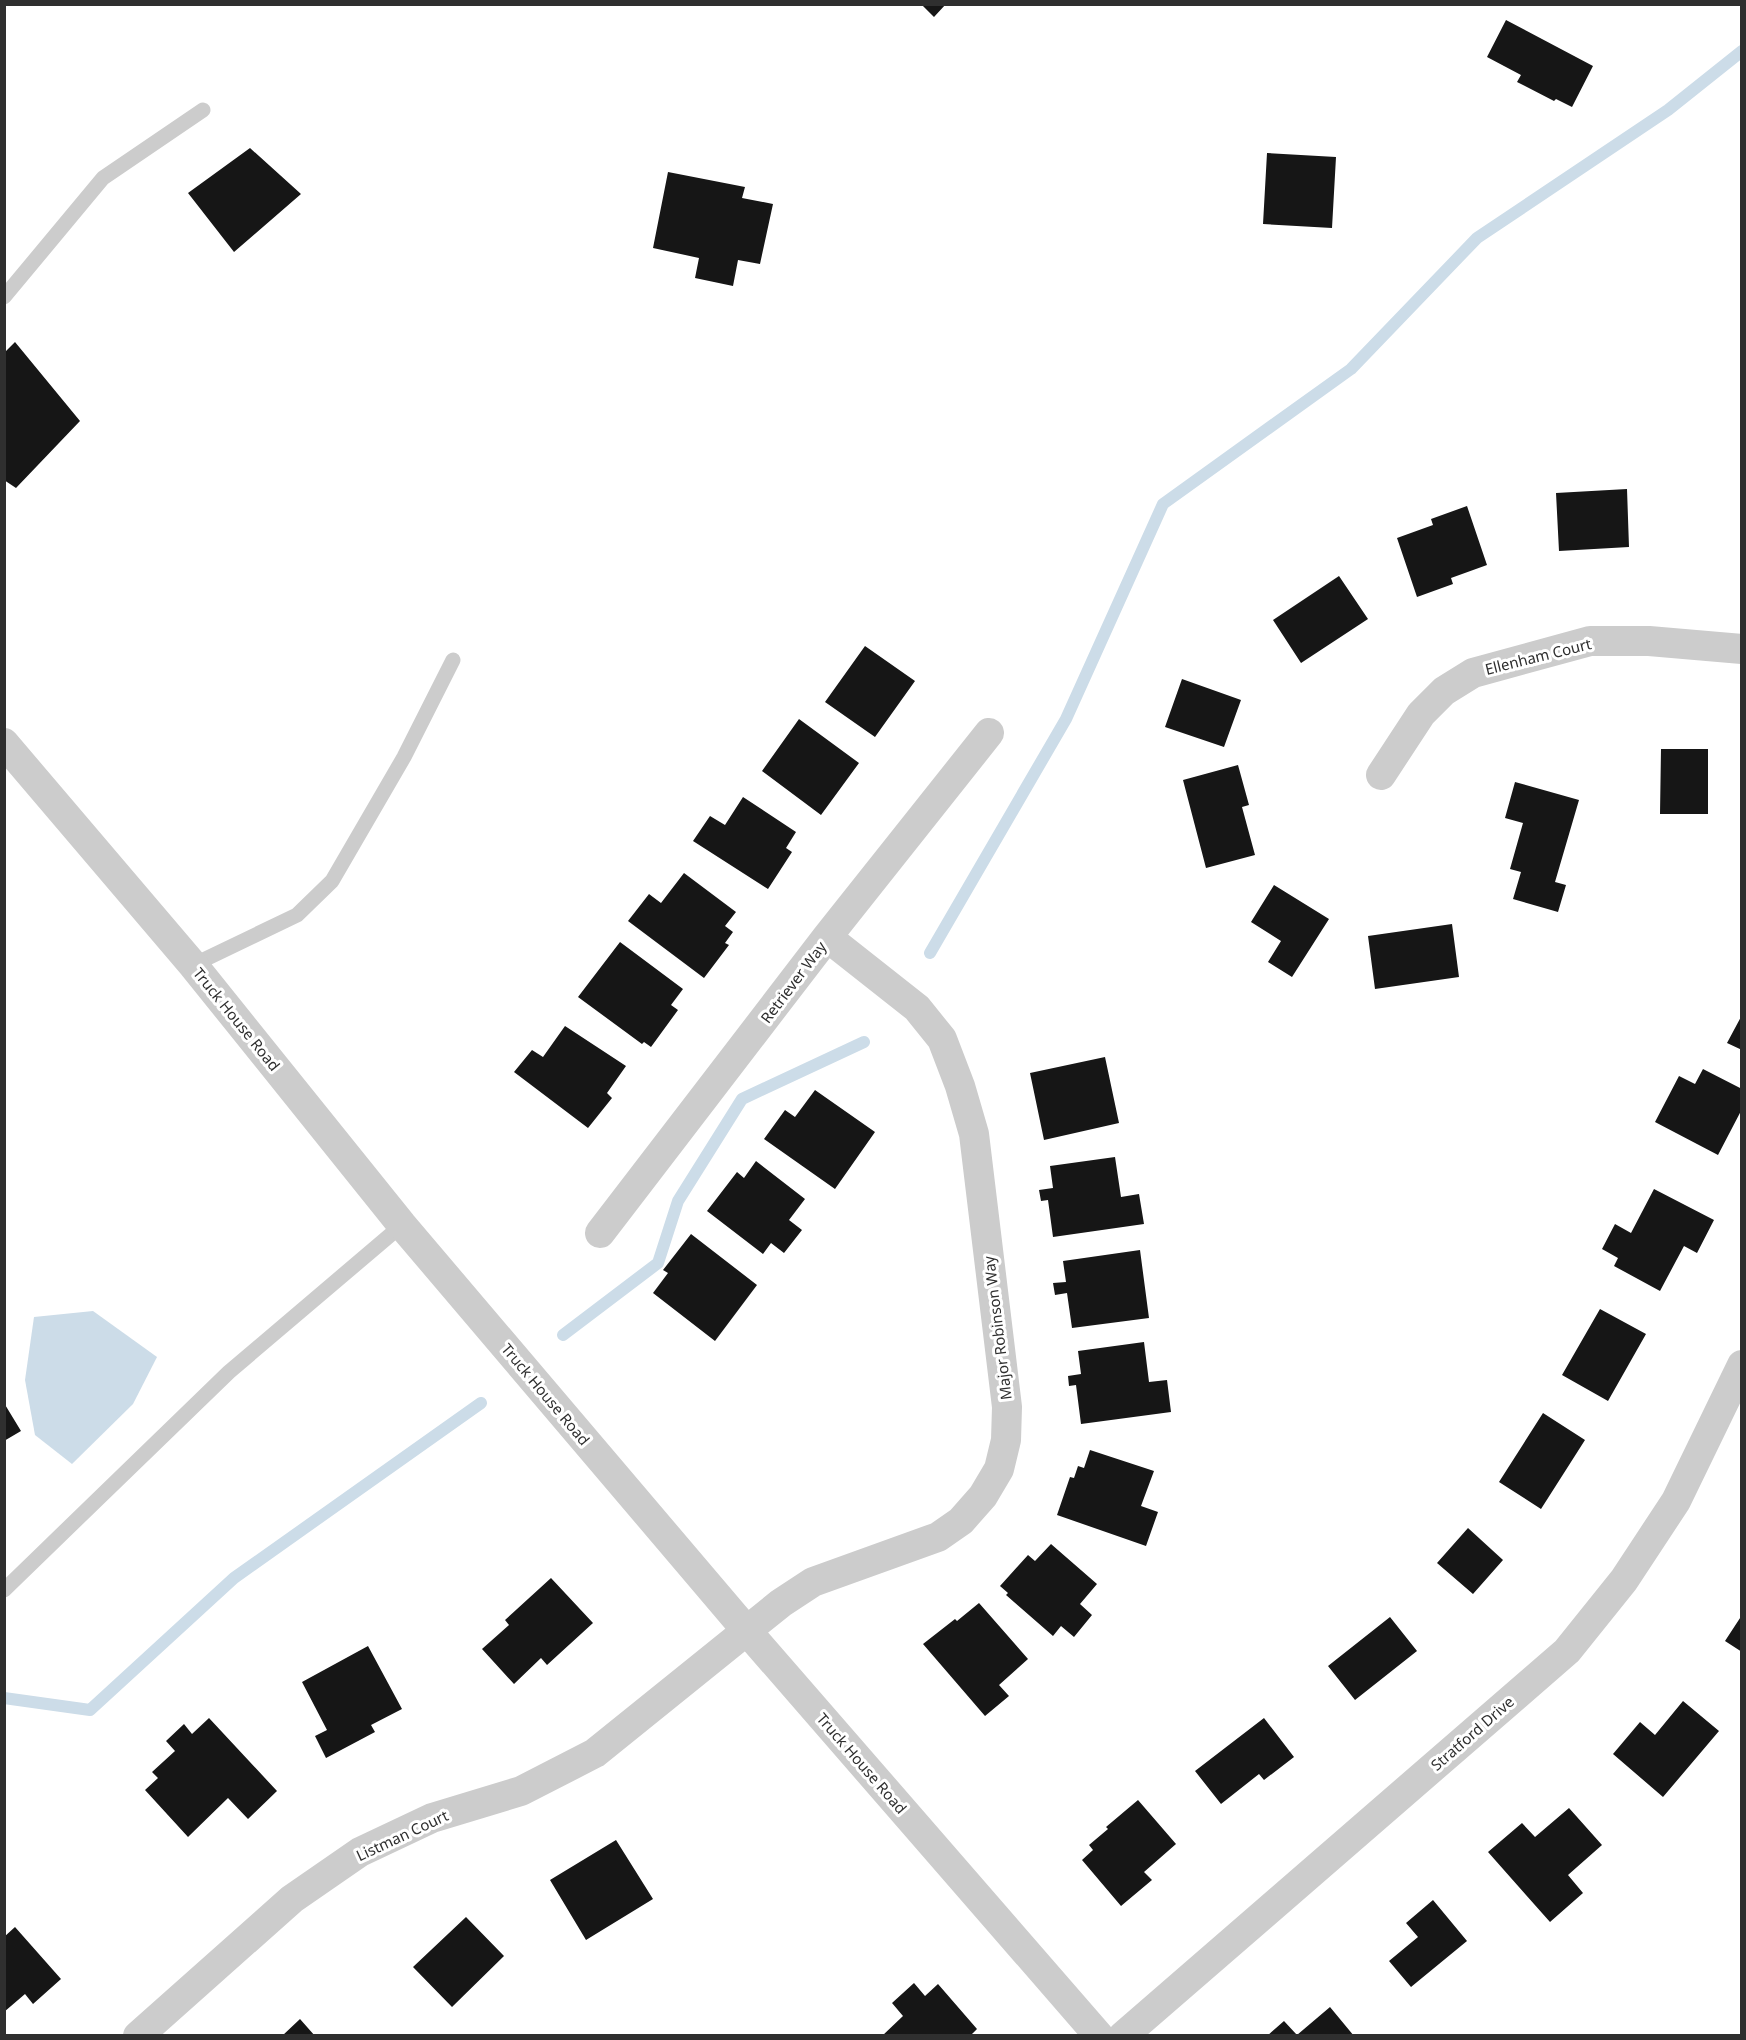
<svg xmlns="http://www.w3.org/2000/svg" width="1746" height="2040" font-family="'Noto Sans',sans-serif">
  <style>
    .water { fill: #ccdce8 }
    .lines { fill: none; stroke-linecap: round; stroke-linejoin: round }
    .stream { stroke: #ccdce8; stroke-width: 12 }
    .building { fill: #161616 }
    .lane { stroke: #ccc; stroke-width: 15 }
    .street { stroke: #ccc; stroke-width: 30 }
    .labels { text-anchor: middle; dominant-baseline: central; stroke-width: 6; stroke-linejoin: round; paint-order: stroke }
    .street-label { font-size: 15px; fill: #2f2f2f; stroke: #fff }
  </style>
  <rect width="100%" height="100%" fill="#fff"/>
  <path class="water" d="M93 1311 157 1357 133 1404 72 1464 35 1435 25 1380 34 1317Z"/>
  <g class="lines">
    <path class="stream" d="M930 953 1066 719 1163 504 1351 369 1477 238 1668 110 1742 51
      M563 1335 658 1263 678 1201 742 1099 864 1042
      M4 1698 90 1710 234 1578 481 1403"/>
  </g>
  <path class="building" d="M921 4H946L934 17Z
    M1506 20 1593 66 1572 107 1556 99 1554 101 1517 82 1521 75 1487 57Z
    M250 148 301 194 234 252 188 193Z
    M1267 153 1336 157 1332 228 1263 224Z
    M668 172 745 187 742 198 773 204 760 264 738 260 733 286 695 278 699 258 653 248Z
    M15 342 80 421 16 488 4 480V353Z
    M1627 489 1629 547 1559 551 1556 493Z
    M1467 506 1487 565 1451 578 1453 584 1417 597 1397 538 1433 525 1431 519Z
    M1339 576 1368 619 1301 663 1273 620Z
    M865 646 915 681 875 737 825 702Z
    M1182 679 1241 700 1224 747 1165 727Z
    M799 719 859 763 821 815 762 771Z
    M1661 749H1708V814H1660Z
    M1238 765 1249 805 1242 807 1255 855 1206 868 1183 780Z
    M1515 782 1579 800 1555 882 1566 885 1558 912 1513 899 1521 872 1510 869 1523 823 1505 818Z
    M743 797 796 832 786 848 792 852 768 889 693 841 710 816 725 825Z
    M684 873 736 912 725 926 733 932 725 943 729 945 704 978 628 921 649 894 661 903Z
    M1274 885 1329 919 1292 977 1268 962 1281 941 1251 922Z
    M1452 924 1459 977 1375 989 1368 936Z
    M620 942 683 989 671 1005 678 1010 651 1047 644 1042 642 1044 578 997Z
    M1742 1015V1050L1727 1043Z
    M565 1026 626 1066 607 1093 612 1098 588 1128 514 1072 532 1050 543 1057Z
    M1105 1057 1119 1123 1044 1140 1030 1073Z
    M1703 1069 1742 1089V1109L1718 1155 1655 1122 1679 1076 1695 1084Z
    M815 1090 875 1132 835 1189 764 1139 785 1110 795 1117Z
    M1115 1157 1121 1197 1139 1194 1144 1224 1053 1237 1048 1200 1041 1201 1039 1190 1053 1188 1050 1166Z
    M756 1161 805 1199 789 1220 802 1230 784 1253 771 1243 763 1254 707 1211 737 1172 744 1178Z
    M1654 1189 1714 1220 1697 1253 1684 1246 1660 1291 1614 1266 1618 1258 1602 1249 1615 1224 1631 1233Z
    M691 1234 757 1285 715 1341 653 1293 668 1273 663 1270Z
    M1140 1250 1149 1318 1072 1328 1067 1293 1055 1295 1053 1283 1066 1282 1063 1261Z
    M1600 1309 1646 1334 1608 1401 1562 1375Z
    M1144 1342 1149 1382 1167 1380 1171 1412 1081 1424 1076 1385 1069 1386 1068 1376 1081 1374 1078 1351Z
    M4 1403 21 1431 4 1441Z
    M1543 1413 1585 1440 1541 1509 1499 1482Z
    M1090 1450 1154 1471 1141 1506 1158 1512 1146 1546 1057 1515 1070 1477 1074 1478 1078 1466 1084 1468Z
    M1468 1528 1503 1560 1473 1594 1437 1563Z
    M1051 1544 1097 1584 1080 1604 1092 1615 1074 1637 1061 1626 1053 1636 1006 1595 1008 1593 1000 1586 1028 1555 1035 1561Z
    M551 1578 593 1623 547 1665 541 1658 514 1684 482 1649 509 1625 505 1620Z
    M979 1603 1028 1659 999 1685 1009 1696 985 1716 923 1644 955 1619 957 1621Z
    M1742 1615V1652L1725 1641Z
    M1390 1617 1417 1651 1355 1700 1328 1666Z
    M368 1646 402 1709 371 1725 375 1732 326 1758 315 1736 327 1730 302 1682Z
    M1683 1701 1719 1731 1663 1797 1613 1754 1640 1722 1655 1735Z
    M209 1718 277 1791 248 1819 228 1798 188 1837 145 1790 158 1778 152 1772 175 1751 166 1741 184 1724 192 1734Z
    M1264 1718 1294 1757 1264 1780 1259 1774 1221 1804 1195 1771Z
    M1138 1800 1176 1844 1144 1872 1152 1880 1121 1906 1082 1860 1093 1850 1089 1845 1108 1829 1106 1827Z
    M1569 1808 1602 1845 1568 1875 1583 1893 1550 1922 1488 1852 1522 1823 1535 1837Z
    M616 1840 653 1899 586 1940 550 1880Z
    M1433 1900 1467 1941 1411 1987 1389 1961 1418 1937 1406 1923Z
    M466 1917 504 1956 452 2007 413 1967Z
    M15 1927 61 1979 33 2004 25 1994 4 2012V1937Z
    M914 1983 925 1996 938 1984 977 2029 970 2036H882L903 2016 892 2003Z
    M1330 2007 1354 2036H1267L1284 2021 1297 2035Z
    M300 2019 315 2036H282Z"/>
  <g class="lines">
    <path class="lane" d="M4 297 103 178 203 110
      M193 965 297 915 332 881 404 757 453 660
      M4 1590 229 1372 402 1225"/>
    <path class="street" d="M4 743 193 965 402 1225 747 1631 1099 2036
      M1381 775 1421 714 1444 691 1473 673 1590 641H1649L1742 649
      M600 1233 827 937 989 733
      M138 2036 292 1899 360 1852 432 1818 521 1791 595 1753 781 1603 813 1582 938 1537 961 1521 983 1496 999 1469 1006 1440 1007 1407 974 1134 960 1086 942 1039 917 1008 827 937
      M1123 2036 1567 1651 1624 1580 1676 1501 1742 1365"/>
  </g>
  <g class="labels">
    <g class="street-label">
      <text transform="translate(1538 656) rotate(-14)">Ellenham Court</text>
      <text transform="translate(793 982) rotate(-53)">Retriever Way</text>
      <text transform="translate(237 1019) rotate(51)">Truck House Road</text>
      <text transform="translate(997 1328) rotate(-97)">Major Robinson Way</text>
      <text transform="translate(546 1394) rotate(50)">Truck House Road</text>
      <text transform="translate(1472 1733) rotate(-41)">Stratford Drive</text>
      <text transform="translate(862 1763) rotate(49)">Truck House Road</text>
      <text transform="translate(402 1835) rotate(-25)">Listman Court</text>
    </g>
  </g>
  <rect width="1746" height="2040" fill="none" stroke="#2f2f2f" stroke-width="12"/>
</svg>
